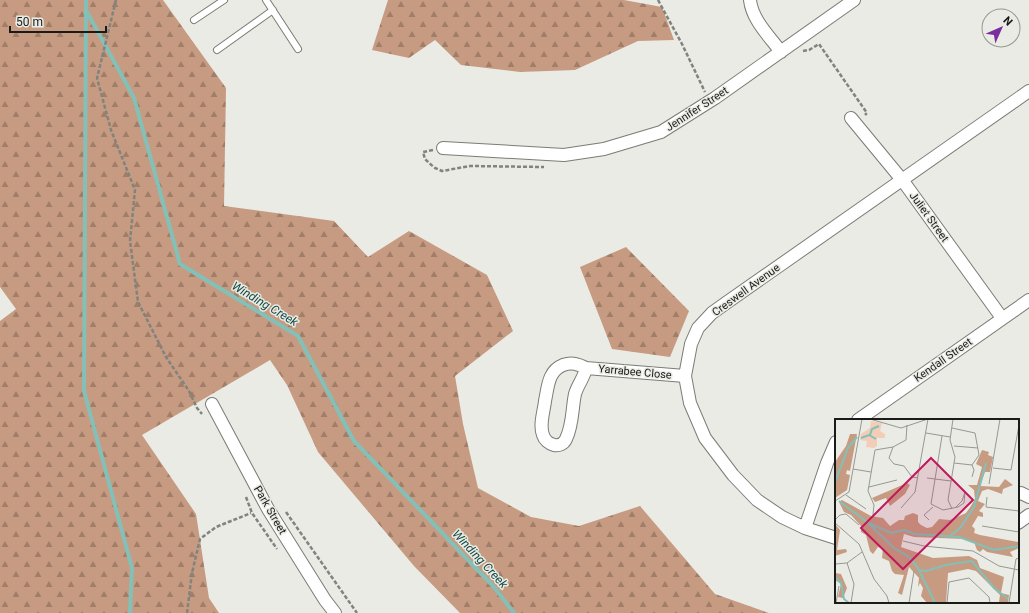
<svg xmlns="http://www.w3.org/2000/svg" width="1029" height="613" font-family="Roboto,sans-serif">
  <style>
    .forest { fill: url(#forest-firs) }
    .lines { fill: none; stroke-linecap: round; stroke-linejoin: round }
    .stream { stroke: #83c0b8; stroke-width: 4 }
    .lane-casing { stroke: #7b7c76; stroke-width: 8 }
    .street-casing { stroke: #7b7c76; stroke-width: 14 }
    .path { stroke: #81837e; stroke-width: 2.5; stroke-dasharray: 4 2; stroke-linecap: butt }
    .lane { stroke: #fff; stroke-width: 6 }
    .street { stroke: #fff; stroke-width: 12 }
    .labels { text-anchor: middle; dominant-baseline: central; stroke-width: 3; stroke-linejoin: round; paint-order: stroke }
    .street-label { font-size: 11px; fill: #1a1b18; stroke: #e9ebe4 }
    .water-label { font-size: 12px; font-style: italic; fill: #114842; stroke: #e9ebe4 }
    .inset-river { fill: none; stroke: #83c0b8; stroke-width: 2 }
    .inset-road { fill: none; stroke: #969892; stroke-width: 1 }
    .view { fill: #c2185b; fill-opacity: 0.15; stroke: #c2185b; stroke-width: 2 }
    .inset-edge { fill: none; stroke: #1a1b18; stroke-width: 2 }
  </style>
  <defs>
    <pattern id="forest-firs" width="22" height="20" patternUnits="userSpaceOnUse"><rect width="22" height="20" fill="#c79b81"/><path d="M5 1l3.5 6h-7zM16 11l3.5 6h-7z" fill="#a17e69"/></pattern>
  </defs>
  <rect width="100%" height="100%" fill="#e9ebe4"/>
  <path class="forest" d="M0 0H163L226 88 224 206 334 221 368 257 409 231 487 275 513 331 455 376 463 424 478 488 531 517 579 526 640 506 715 594 769 613H460L414 566 318 452 287 385 270 360 142 435 196 514 209 598 219 613H0V321L16 309 0 287Z
    M388 0H624L662 7 674 40 638 41 575 70 520 72 461 65 435 40 409 58 372 50Z
    M626 247 689 311 670 357 612 349 580 267Z"/>
  <g class="lines">
    <path class="stream" d="M86 0 84 391 132 568 130 613
      M87 12 134 98 180 264 298 336 354 441 494 587 514 613"/>
    <defs>
      <path id="lane" d="M266 0 298 49
        M194 20 224 0
        M217 50 273 10"/>
      <path id="street" d="M750 0C752 20 770 37 781 52
        M851 118 903 181 1002 318
        M443 148 564 155 604 149 661 132 715 98 854 0
        M586 368C584 378 578 384 575 394 572 408 573 425 566 439 561 450 546 445 543 435 539 425 544 411 545 401 548 387 548 371 563 365 572 362 578 364 586 368L685 376
        M212 404 268 509 325 600 335 613
        M858 420 1029 300
        M1018 494 1021 493 1029 497
        M1018 523 1029 515
        M805 528 827 463 836 442
        M836 538 805 528 782 517 757 500 733 475 705 438 690 403 685 376 691 344 698 328 712 313 726 303 1029 91"/>
    </defs>
    <use href="#lane" class="lane-casing"/>
    <use href="#street" class="street-casing"/>
    <path class="path" d="M116 0 97 78 111 130 135 190 130 241 138 302 166 357 189 391 197 408 202 414
      M658 0 682 44 705 92
      M803 51 809 50 819 44 867 113 865 115
      M433 150 423 152 425 159 429 163 435 168 442 171 470 166 544 167
      M246 497 252 513 277 549
      M286 512 357 613
      M187 613 192 573 200 539 216 527 251 513"/>
    <use href="#lane" class="lane"/>
    <use href="#street" class="street"/>
  </g>
  <g class="labels">
    <g class="street-label">
      <text transform="translate(697 109) rotate(-33)">Jennifer Street</text>
      <text transform="translate(929 217) rotate(54)">Juliet Street</text>
      <text transform="translate(746 290) rotate(-36)">Creswell Avenue</text>
      <text transform="translate(943 360) rotate(-35)">Kendall Street</text>
      <text transform="translate(635 372) rotate(5)">Yarrabee Close</text>
      <text transform="translate(270 510) rotate(60)">Park Street</text>
    </g>
    <g class="water-label">
      <text transform="translate(265 304) rotate(31)">Winding Creek</text>
      <text transform="translate(480 559) rotate(47)">Winding Creek</text>
    </g>
  </g>
  <g transform="translate(835 419)">
    <rect width="184" height="184" fill="#e9ebe4"/>
    <path d="M36 2 47 4 45 12 50 15V19H42V27L39 29 31 28 32 22 25 21 26 15 35 9Z" fill="#f2cdb8"/>
    <path d="M15 15H22L15 52 12 51 11 55 15 56 12 71 0 79V43L11 27ZM147 31 154 33 153 36 158 38 155 53H150L145 67 164 68 170 60 178 66 168 70 167 75 153 70 147 72 143 82 150 85 144 92 148 94V98L143 97 137 107 140 110 139 114 145 116 183 123 184 120V129L175 133 178 138 152 133 148 130 145 133 142 131 139 123 129 120 79 118 69 115 66 128 98 139 134 137 142 141 145 149 169 158 166 174 174 176 173 184 164 183 165 176 141 152 133 150 113 154 111 184H92L86 177 88 169 85 164 83 168 84 159 74 148 67 176 63 174 69 156 60 155 57 152 54 142 47 139 48 129 43 128 38 135 35 132 31 116 26 113V107L16 96 9 93 4 83 7 81 36 97 48 99 55 107 64 101H69L70 97 78 94 83 96V103L86 106 92 109 97 108 104 100 115 101 131 94 136 87 140 80 139 71 133 66H142L147 48 141 45ZM72 64 75 66 70 75 55 87 51 79 40 83 37 79ZM0 105 5 111 2 131 11 130 12 133 0 137ZM0 154 6 155 12 169 8 179 3 178 6 165 0 161Z" fill="#c79b81"/>
    <path d="M45 5 39 14 41 20 26 19V15Z" fill="#f2cdb8"/>
    <path class="inset-river" d="M35 16 37 10 44 7M26 19 34 16 41 20M0 63 13 29 22 18M4 82 33 104 56 114 69 111 80 115 124 118 159 131 184 127M33 104 59 129 74 138 83 149 100 184M115 117 125 109 139 88 151 44M84 151 91 152 111 146 137 142 159 169 173 180M0 158 6 164 9 180 14 184"/>
    <path class="inset-road" d="M35 0 66 9 93 0M72 6 71 21 58 28 54 39 59 45 69 47 77 58 83 59M117 9 140 14 144 36 137 46 119 44M91 14 115 18M107 17 96 85 108 91 123 88 129 84 130 73M119 27 143 29M137 46 139 51 137 58M158 49 176 51 184 6M18 50 36 53M92 59 116 62M154 65 165 0M34 68 62 61M11 76 31 90M152 78 151 88 184 92M0 82 14 73 27 0M121 88 127 82 130 73M66 89 80 73 93 0M117 90 113 81 120 38 115 21 118 0M38 96 39 86 33 72 40 31 58 28M0 101 5 96 11 95 24 106M94 101 89 96 98 88M0 104 24 125 39 160 52 177 54 184M147 107 184 113M68 122 89 127 138 132 164 147 184 151M12 144 19 165 16 184M0 145 12 144 27 133M1 184 4 167M74 184 79 152M112 184 114 163 134 159 154 178 155 184M174 184 181 140 184 139"/>
    <path class="view" d="M96 39 138 81 68 150 26 109Z"/>
    <rect width="184" height="184" class="inset-edge"/>
  </g>
  <g transform="translate(1001 28) rotate(45)"><circle r="19" fill="#e9ebe4" stroke="#969892"/>
  <path d="M0-3L7 15L0 10L-7 15Z" fill="#7a2d9e"/>
  <text y="-6" font-size="11" font-weight="bold" text-anchor="middle" fill="#1a1b18">N</text>
  </g>
  <path d="M10 26v6h96v-6" fill="none" stroke="#1a1b18" stroke-width="2"/>
  <text x="16" y="26" font-size="12" fill="#1a1b18" stroke="#e9ebe4" stroke-width="3" paint-order="stroke">50 m</text>
</svg>
